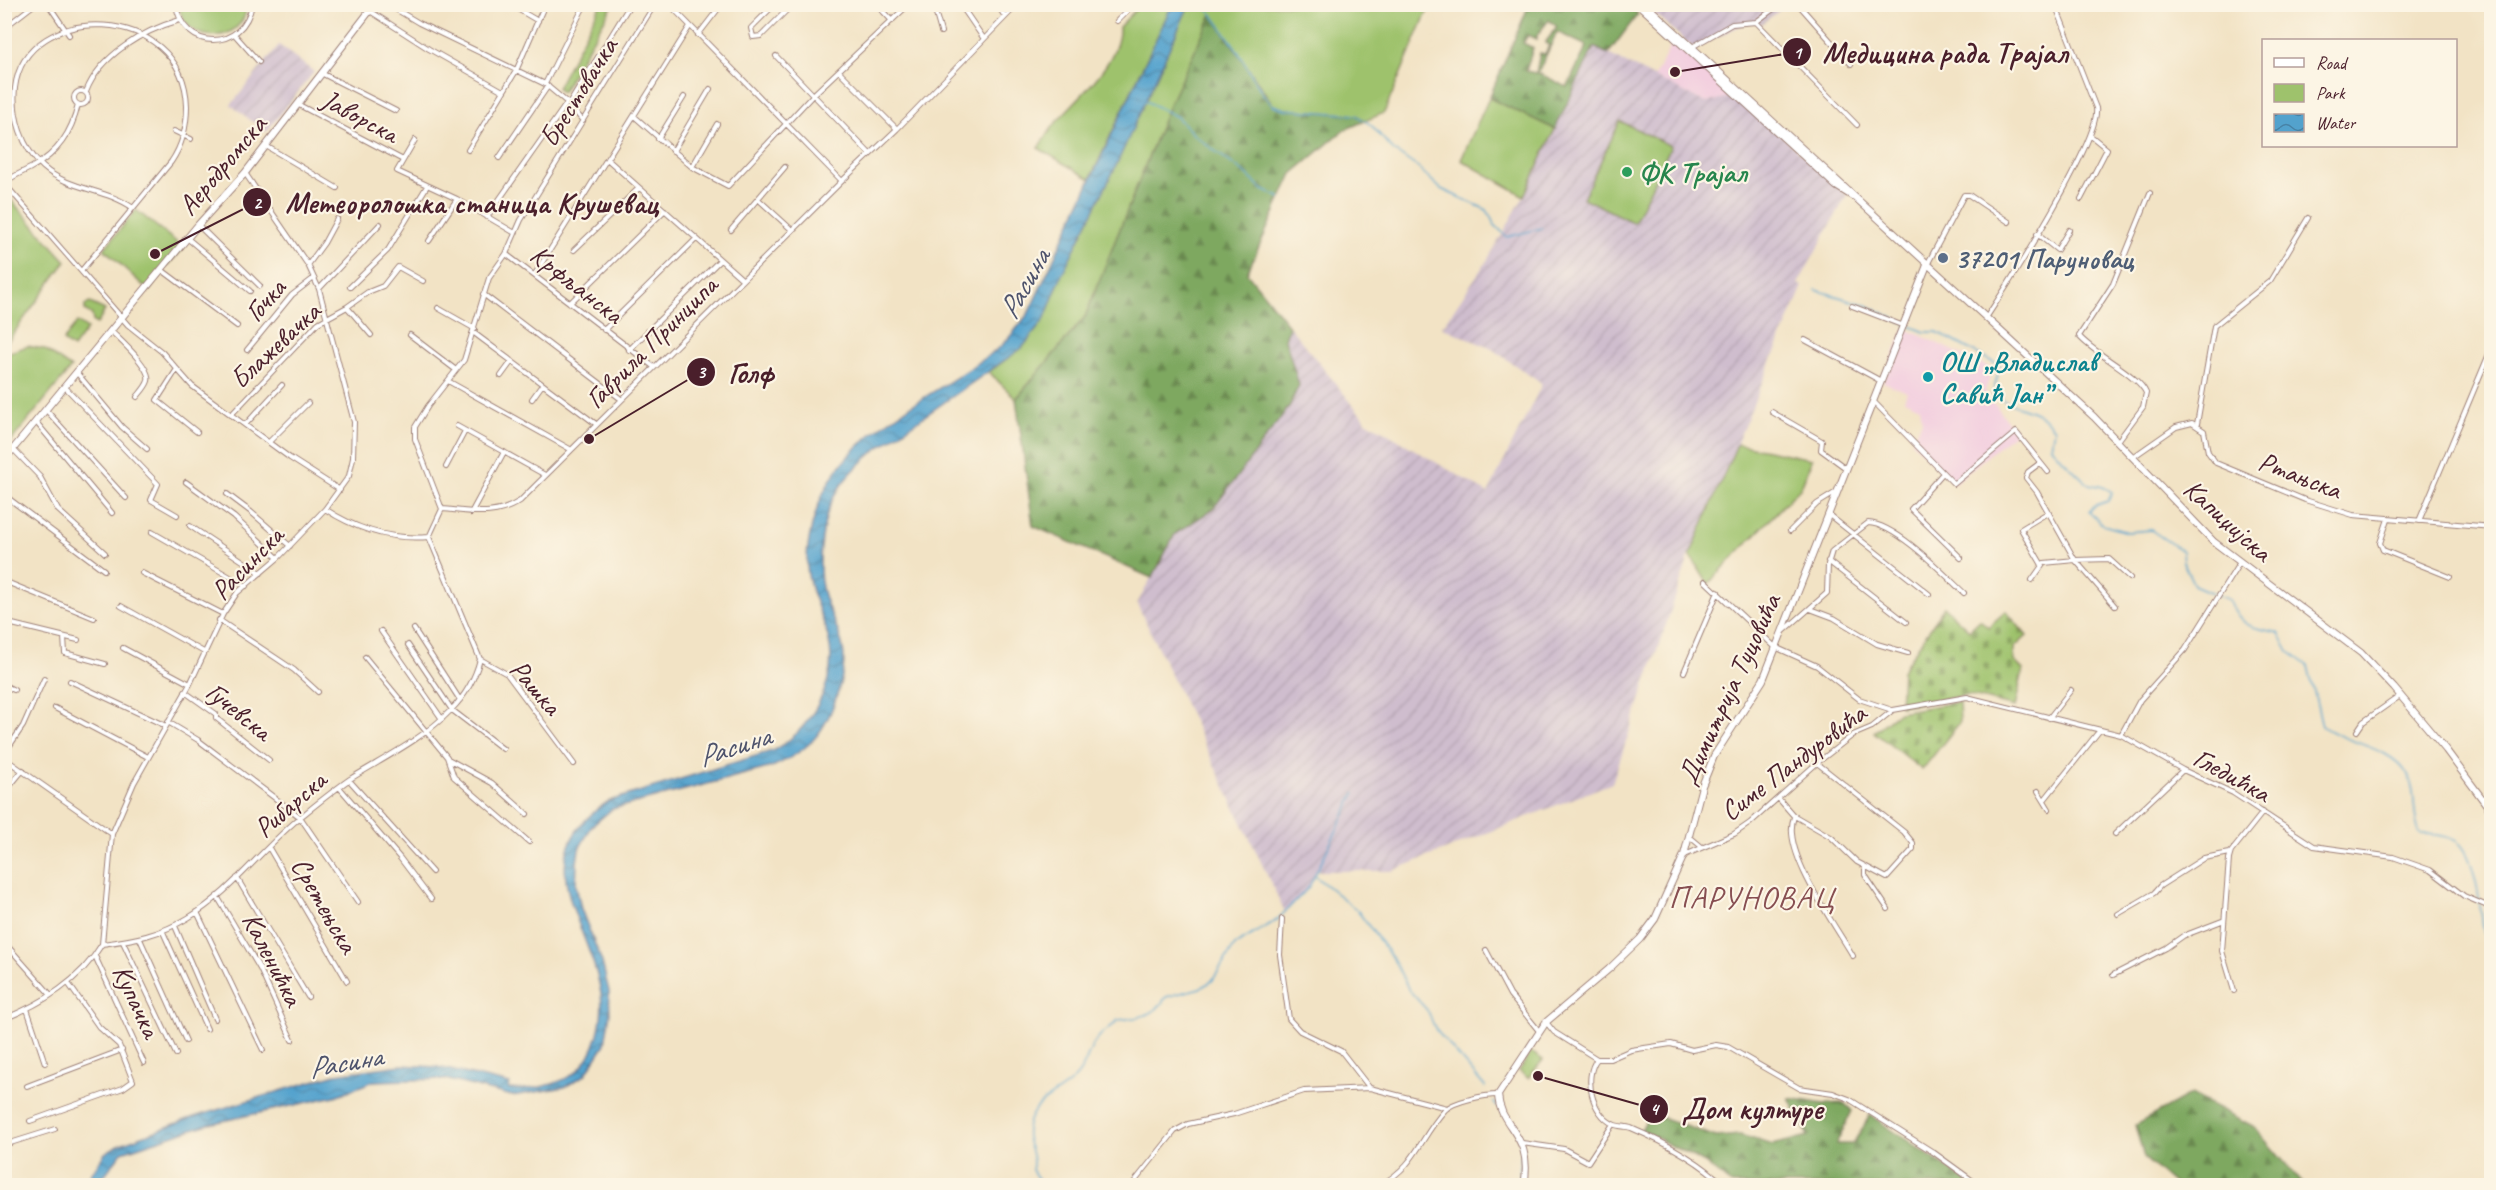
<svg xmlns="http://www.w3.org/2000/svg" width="2496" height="1190" font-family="Caveat,sans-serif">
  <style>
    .built { fill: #f3cfdf }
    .industrial { fill: url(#industrial-furrows) }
    .green { fill: #9ec26c; stroke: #74704c; stroke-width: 1.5 }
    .forest { fill: url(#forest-firs); stroke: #646446; stroke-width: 1.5; fill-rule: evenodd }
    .cemetery { fill: url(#cemetery-stones); stroke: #74704c; stroke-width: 1.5 }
    .water { fill: url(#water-waves); stroke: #4e607c; stroke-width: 1.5 }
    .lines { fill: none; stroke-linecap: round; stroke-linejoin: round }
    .stream { stroke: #53a2cd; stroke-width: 1.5 }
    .street-casing { stroke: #9e8178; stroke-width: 6 }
    .secondary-casing { stroke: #9e8178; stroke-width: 8 }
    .street { stroke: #fff; stroke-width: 4 }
    .secondary { stroke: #fff; stroke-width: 6 }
    .leisure-dot { fill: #2e9e5b; stroke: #fcf5e5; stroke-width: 2 }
    .service-dot { fill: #5c6f8a; stroke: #fcf5e5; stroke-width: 2 }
    .culture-dot { fill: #0f9aa8; stroke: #fcf5e5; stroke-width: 2 }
    .labels { text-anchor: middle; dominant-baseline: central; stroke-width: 4.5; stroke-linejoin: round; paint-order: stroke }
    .street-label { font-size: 28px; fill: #4a1f2b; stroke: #fcf5e5 }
    .leisure-label { font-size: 28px; font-weight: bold; fill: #27864d; stroke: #fcf5e5; text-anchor: start }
    .service-label { font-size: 28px; font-weight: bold; fill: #4e5e75; stroke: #fcf5e5; text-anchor: start }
    .culture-label { font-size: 28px; font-weight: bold; fill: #0d838f; stroke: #fcf5e5; text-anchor: start }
    .water-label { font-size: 30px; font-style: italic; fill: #4e536c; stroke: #fcf5e5 }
    .quarter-label { font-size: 32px; letter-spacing: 1.5px; fill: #874e51; stroke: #fcf5e5 }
    .leader { fill: none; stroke: #4a1f2b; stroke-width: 2 }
    .callout-dot { fill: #4a1f2b; stroke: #fcf5e5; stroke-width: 2 }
    .mark-label { font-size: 18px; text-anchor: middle; font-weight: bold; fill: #fff }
    .callout-label { font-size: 30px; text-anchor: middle; font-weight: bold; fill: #4a1f2b; stroke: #fcf5e5; stroke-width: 4.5; stroke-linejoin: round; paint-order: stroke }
  </style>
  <defs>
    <pattern id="industrial-furrows" width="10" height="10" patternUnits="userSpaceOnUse" patternTransform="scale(1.5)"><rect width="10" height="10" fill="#cfbdce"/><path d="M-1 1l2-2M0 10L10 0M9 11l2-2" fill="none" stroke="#b3a2b1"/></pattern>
    <pattern id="forest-firs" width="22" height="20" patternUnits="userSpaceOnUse" patternTransform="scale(1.5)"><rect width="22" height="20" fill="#7ea860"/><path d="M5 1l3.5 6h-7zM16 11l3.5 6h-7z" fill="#69884f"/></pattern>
    <pattern id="cemetery-stones" width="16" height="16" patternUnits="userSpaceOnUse" patternTransform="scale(1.5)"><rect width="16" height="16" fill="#9ec26c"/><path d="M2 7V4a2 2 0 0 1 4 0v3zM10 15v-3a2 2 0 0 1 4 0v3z" fill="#839d59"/></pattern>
    <pattern id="water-waves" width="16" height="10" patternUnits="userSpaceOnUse" patternTransform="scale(1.5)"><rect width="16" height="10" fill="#53a2cd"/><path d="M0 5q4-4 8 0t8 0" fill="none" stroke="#4783a7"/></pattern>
  </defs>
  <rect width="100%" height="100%" fill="#fcf5e5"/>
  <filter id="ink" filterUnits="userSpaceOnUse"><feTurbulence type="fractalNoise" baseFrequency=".0167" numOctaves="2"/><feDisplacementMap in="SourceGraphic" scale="12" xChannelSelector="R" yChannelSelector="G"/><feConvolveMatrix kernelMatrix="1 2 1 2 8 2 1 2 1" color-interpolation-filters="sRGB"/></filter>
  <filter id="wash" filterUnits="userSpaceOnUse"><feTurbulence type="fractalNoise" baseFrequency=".008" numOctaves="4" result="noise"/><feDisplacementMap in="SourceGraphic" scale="24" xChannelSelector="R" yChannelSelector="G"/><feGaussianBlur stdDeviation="1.35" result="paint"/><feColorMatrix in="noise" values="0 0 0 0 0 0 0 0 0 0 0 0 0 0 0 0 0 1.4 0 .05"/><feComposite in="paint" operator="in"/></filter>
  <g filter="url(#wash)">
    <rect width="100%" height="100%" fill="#f2e3c5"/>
    <path class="built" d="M1674 40 1737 95 1706 103 1654 77Z
      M1904 328 1993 369 1985 391 2016 432 1954 484 1912 442 1922 421 1920 407 1904 400 1907 392 1883 382Z"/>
    <path class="industrial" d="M1645 5H1787L1760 25 1751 20 1694 49Z
      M279 45 314 72 266 132 231 105Z
      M1594 47 1706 103 1737 95 1847 195 1798 284 1803 286 1690 554 1612 783 1392 871H1317L1309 887 1285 912 1137 604 1175 534 1213 509 1299 385 1285 339 1289 326 1366 421 1488 493 1542 384 1492 349 1442 327 1488 259 1524 196Z"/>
    <path class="green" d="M601 4 613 5 562 92 557 88Z
      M179 5H247C244 46 183 46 179 5Z
      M1140 5H1172L1090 179 1038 148C1045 138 1052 127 1060 118 1080 96 1121 60 1119 27Z
      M1189 5H1430L1384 113 1365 121 1356 115 1285 109 1273 105 1212 15 1170 103 1085 317 1016 399 989 372 1022 348 1044 320 1062 274 1114 170Z
      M1489 98 1555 129 1524 196 1461 160Z
      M1620 121 1671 146 1634 223 1583 198Z
      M10 199 66 261 5 345 4 207Z
      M136 210 184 248 162 270 149 291 104 249Z
      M90 303 105 310 97 324 93 322 92 315 85 310V305Z
      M77 322 87 329 73 348 63 341Z
      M28 346 44 349 71 368 7 446 4 444 5 352 7 353Z
      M1737 444 1812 459 1801 487 1708 584 1690 555Z
      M1531 1052 1543 1060 1528 1078 1519 1071Z"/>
    <path class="forest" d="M1529 5H1627L1638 14 1608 54 1594 47 1555 129 1489 98ZM1549 20 1557 27 1545 43 1549 45 1545 54 1540 53 1536 73 1526 71 1533 48 1523 43 1528 35 1537 39V35ZM1557 32 1587 46 1567 87 1538 73Z
      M1212 14 1273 105 1285 109 1356 115 1365 121 1344 130 1292 174 1247 273 1289 326 1285 339 1299 385 1290 405 1213 509 1175 534 1152 578 1033 526 1016 399 1085 317 1170 103Z
      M2191 1094 2253 1126 2304 1185H2175L2144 1158 2135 1125Z
      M1789 1098 1824 1104 1844 1103 1852 1111 1836 1144H1853L1870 1115 1972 1185H1732L1705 1163 1641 1130 1650 1113 1716 1137 1740 1135 1773 1145 1808 1136Z"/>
    <path class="cemetery" d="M1944 607 1969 630 1980 620 1988 627 2006 611 2027 636 2014 648V661L2023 670 2015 707 1969 695 1900 706 1902 671Z
      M1959 702 1960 722 1922 770 1874 732 1899 712Z"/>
    <path class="water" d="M1172 5H1189L1114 170 1062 274 1044 320 1022 348 876 450C862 462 848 474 838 490 822 513 816 564 823 592 828 611 839 628 843 648 846 663 842 677 838 692 826 732 810 750 772 767L612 809 592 826 579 849 577 863 576 885 581 909 602 962 609 991 610 1013 605 1044 585 1075 565 1087 512 1096 445 1079 374 1081 335 1096 205 1125 122 1152 97 1185H84L105 1153 118 1145 194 1117 336 1074 401 1065 438 1067 510 1084 508 1089C529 1091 561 1085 577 1071 597 1054 604 1018 601 994 591 924 521 857 609 801L775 750C810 729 838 683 829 641 824 616 809 594 807 567 806 548 811 527 817 509 843 428 939 397 1001 346 1011 337 1019 325 1028 314Z"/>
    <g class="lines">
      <path class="stream" d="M1201 4 1212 14 1236 48 1263 94 1273 105 1285 109 1356 115 1371 125 1393 150 1417 167 1441 189 1487 210 1494 224 1507 237 1542 228
        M1144 100 1177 117 1195 136 1247 175 1263 190 1281 198
        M1816 290 1866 305 1901 322
        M1905 324 1925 332H1937L2000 366 1993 394C2015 411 2037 405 2054 429L2051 447C2055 452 2086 483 2089 484 2100 488 2099 483 2112 492L2108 501 2094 506 2089 512 2103 525 2128 532 2151 530 2182 551 2183 562 2194 585 2229 600C2242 628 2250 627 2279 633L2289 652 2308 666 2322 726C2346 744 2391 746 2407 774 2418 792 2411 816 2420 834 2432 834 2450 835 2460 844 2477 861 2480 910 2484 933L2492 940
        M1316 877 1357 910 1395 962 1409 990 1427 1010 1436 1030 1485 1087
        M1494 1102 1497 1107
        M1043 1186 1032 1170C1037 1152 1021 1142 1029 1121 1037 1100 1057 1095 1072 1081 1087 1068 1087 1050 1098 1038 1104 1030 1112 1028 1118 1020 1140 1018 1155 1016 1166 997L1200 988 1212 981 1235 945 1277 920 1309 887 1355 793
        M1519 1186 1521 1153"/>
    </g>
  </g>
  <g filter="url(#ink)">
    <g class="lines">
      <defs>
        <path id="street" d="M48 4 69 35
          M176 4C182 52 244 52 252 4
          M387 4 419 23 545 84 569 104 583 121
          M509 4 538 21
          M669 4 842 181
          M775 4 751 28 753 37 761 36 793 4
          M876 4 892 21
          M933 4 941 32
          M960 4 984 39
          M997 4 1005 17
          M1798 4 1851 64
          M370 11 429 49 503 91
          M1117 21 1134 4
          M1756 22 1780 4
          M4 28 35 4
          M235 35 259 62
          M698 35 722 4
          M1692 47 1732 24 1756 22 1857 125
          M776 56 869 153
          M839 71 897 129
          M323 74 396 111
          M545 84 585 4
          M74 98a7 7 0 1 1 14 0a7 7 0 1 1-14 0Z
          M86 92C100 55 144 30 180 20
          M569 104 628 8
          M78 105C72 131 58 153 34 166 24 172 14 175 4 183L128 325 162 352 192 386 290 458 340 490
          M299 105 403 160
          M634 116 692 167 728 186 813 95 907 6
          M174 131 191 139
          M658 139 684 97
          M415 140 397 171 457 199 515 233
          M266 146 337 188
          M468 150 516 71 545 4
          M673 151 710 89
          M499 158 548 86
          M607 159 742 279
          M692 167 717 124
          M758 199 792 230
          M2081 199 2107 149 2091 136
          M487 217 567 103
          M198 225 260 286
          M731 230 785 167
          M2037 234 2057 250 2069 230
          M187 238 250 291
          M429 241 457 199
          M574 250 639 188
          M506 254 654 367
          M1928 263 1964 195H1969L2009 222
          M308 265 324 243 337 219
          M82 270 171 162C182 146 187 125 187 106 184 3 25 0 15 88 12 116 22 148 43 167 70 191 105 188 133 208
          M162 270 237 326
          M535 274 690 26
          M350 287 388 250 427 186
          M319 289 380 224
          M483 294 621 399
          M570 303 665 210
          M1852 306 1904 326
          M347 307 371 335
          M438 308 475 329
          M1986 318C2008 285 2101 139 2096 108L2055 4
          M604 330 696 239
          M112 332C121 341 152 368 148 381 146 387 141 392 137 397
          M474 333 596 424
          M410 335 456 370
          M1805 340 1881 381
          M247 350 292 295 314 278
          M629 350 720 260
          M177 369 157 400 197 432
          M77 373 122 427 147 449
          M501 376 512 361
          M448 381 570 449
          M65 387 158 484 151 500 177 515
          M532 399 542 385
          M1875 403 1954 484 2016 432 2048 472
          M46 410 126 498
          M1772 412 1822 441 1821 450 1847 469
          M231 415 318 323 347 307 368 292 383 286 398 267 423 281
          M36 422 112 513
          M2197 424 2214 326 2270 281 2308 218
          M245 425 282 385
          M457 426 545 475
          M2118 441 2143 407 2146 393C2139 375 2094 354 2079 336L2113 284 2150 193
          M269 442 308 403
          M13 449 40 477 58 510 105 553
          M2133 457 2176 427 2192 423 2204 431 2208 452 2216 463 2305 500 2353 515 2492 527
          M446 467 465 431
          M1943 473 1911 509 1961 558
          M186 482 234 517 278 558
          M227 494 251 512 290 546
          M4 495 104 570
          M325 509C357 530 391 540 429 537L442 509
          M442 509C471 511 494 518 520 501L842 181 897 129 1018 4
          M442 509 415 439V427L428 406 464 360 489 278 506 254 521 220 655 4
          M471 513 504 452
          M1829 515 1929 594
          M2388 519 2380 543 2383 550 2450 577
          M2419 521 2492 347
          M190 526 261 573
          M1790 531 1817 504 1838 491
          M152 532 246 586
          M429 537 480 659 507 674 574 764
          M2075 560 2109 559 2130 578
          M1828 561 1906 622
          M2076 561 2115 606
          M2042 565 2021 529 2049 512
          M142 573 223 614
          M2032 580 2044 563 2075 560 2037 492 2026 478 2028 472 2040 463
          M4 581 94 618
          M1705 581 1775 647 1817 666 1859 699 1892 710
          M121 606 204 652
          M1810 609 1834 618 1877 644 1908 653
          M219 620 294 670 318 692
          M4 622 78 640
          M414 629 460 700
          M381 631 442 719
          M1784 631 1827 593 1828 564 1832 551 1868 523C1896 524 1943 573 1964 593
          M64 637 65 653 105 664
          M408 645 452 710 503 749
          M123 648 190 684
          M365 657 447 757 454 777 529 842
          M1684 672 1718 592
          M70 681 166 726
          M4 685 14 690
          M185 692 216 714V718L269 760
          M55 708 148 757
          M2049 718 2071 690
          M168 722 198 740 300 817 358 902
          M2357 731 2363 722 2400 696
          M2121 735 2140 700 2185 650 2240 562
          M4 754 23 726 44 679
          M4 758 112 834
          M448 759 492 783 527 814
          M349 780 432 872
          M339 787 400 858 431 899
          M2038 791 2049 809
          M4 793 23 770
          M1779 799 1793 815 1831 837 1857 862 1887 878 1913 849V843L1904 832 1817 763
          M2045 799 2100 730
          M1794 817C1780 850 1836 926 1853 956
          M2115 834 2183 770
          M1690 837 1702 847
          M269 848 347 981
          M1685 855 1734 834 1750 823 1817 763 1853 735 1872 727 1893 710 1967 697 2121 735 2183 770 2233 793 2314 846 2393 857 2430 870 2464 896 2492 908
          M1865 867V875L1888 909
          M237 878 308 997
          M217 896 260 969 292 1040
          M197 912 263 1050
          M2118 914 2154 893 2160 886 2204 858 2230 853
          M1282 919 1280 955 1289 1019 1300 1031 1341 1051 1369 1087
          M175 926 215 1019
          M163 932 207 1029
          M140 939 186 1041
          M4 942 50 994
          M123 942 176 1054
          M102 944C134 940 160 935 188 918 232 892 263 847 303 815 318 803 334 790 350 779 384 758 423 739 451 710 466 695 475 679 480 659
          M1486 950 1510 995 1539 1031
          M95 956 144 1063
          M2113 975 2166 948 2183 936 2222 921
          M2234 991 2222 951 2229 859 2231 852 2263 812
          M27 1009 45 1063
          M4 1019C43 1003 80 981 102 944L112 834 134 783 190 684 223 614 237 593 278 558 325 509 349 476 353 458 354 422 319 289 308 265 245 173
          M1546 1022 1554 1032 1597 1059H1610L1631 1050 1671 1044 1692 1050 1716 1045 1728 1047 1799 1088 1833 1093 1849 1099 1933 1152 1980 1186
          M1597 1059C1583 1077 1592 1114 1613 1124 1618 1127 1625 1126 1631 1128 1664 1142 1699 1160 1725 1186
          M27 1086 122 1050
          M30 1121 123 1088 133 1081 119 1045 99 1027 68 983
          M1522 1143 1564 1149 1588 1162 1613 1124
          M4 1145 55 1129
          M1131 1186 1175 1131 1188 1124 1234 1114 1304 1091 1370 1088 1447 1108
          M1379 1186C1418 1164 1418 1140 1445 1110 1454 1101 1485 1095 1498 1095"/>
        <path id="secondary" d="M1638 4 1836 186 1852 196
          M1645 4 2094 417 2214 542 2361 653 2394 688 2446 750 2492 812
          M4 460 198 225 245 173 375 4
          M1524 1186C1534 1133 1500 1130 1498 1095L1546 1022 1609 969 1640 939 1655 919 1684 855 1702 786 1714 756 1763 680 1927 265"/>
      </defs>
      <use href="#street" class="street-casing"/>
      <use href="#secondary" class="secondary-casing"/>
      <use href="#street" class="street"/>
      <use href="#secondary" class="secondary"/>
    </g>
  </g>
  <circle class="leisure-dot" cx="1627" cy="172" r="6"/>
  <circle class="service-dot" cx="1943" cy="258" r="6"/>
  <circle class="culture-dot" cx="1928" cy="377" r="6"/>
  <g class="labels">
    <g class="street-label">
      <text transform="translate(578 92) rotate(-58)">Брестовачка</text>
      <text transform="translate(360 116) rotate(28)">Јаворска</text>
      <text transform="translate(222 165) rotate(-50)">Аеродромска</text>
      <text transform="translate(577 284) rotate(38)">Крфљанска</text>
      <text transform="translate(265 300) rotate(-49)">Гочка</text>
      <text transform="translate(651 342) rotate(-45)">Гаврила Принципа</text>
      <text transform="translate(275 345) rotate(-43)">Блажевачка</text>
      <text transform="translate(2300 475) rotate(21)">Ртањска</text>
      <text transform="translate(2228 520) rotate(42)">Капиџијска</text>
      <text transform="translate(247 563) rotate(-46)">Расинска</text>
      <text transform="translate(536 687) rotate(49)">Рашка</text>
      <text transform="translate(1729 689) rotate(-65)">Димитрија Туцовића</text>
      <text transform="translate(239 711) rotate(39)">Гучевска</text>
      <text transform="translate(1793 762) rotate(-37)">Симе Пандуровића</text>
      <text transform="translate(2232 775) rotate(29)">Гледићка</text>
      <text transform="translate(290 804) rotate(-41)">Рибарска</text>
      <text transform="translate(325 905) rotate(60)">Сретењска</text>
      <text transform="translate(273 959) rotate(63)">Каленићка</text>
      <text transform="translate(137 1001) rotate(65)">Купачка</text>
    </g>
    <g class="leisure-label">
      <text x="1639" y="172">ФК Трајал</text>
    </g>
    <g class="service-label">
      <text x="1955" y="258">37201 Паруновац</text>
    </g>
    <g class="culture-label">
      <text x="1940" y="361">ОШ „Владислав<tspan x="1940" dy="32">Савић Јан”</tspan></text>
    </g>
    <g class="water-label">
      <text transform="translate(1024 284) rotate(-61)">Расина</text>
      <text transform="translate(734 746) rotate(-18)">Расина</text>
      <text transform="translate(345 1062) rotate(-10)">Расина</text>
    </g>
    <g class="quarter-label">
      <text x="1752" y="897">ПАРУНОВАЦ</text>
    </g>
  </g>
  <path class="leader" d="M1675 72L1797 52M155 254L257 202M589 439L701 372M1538 1076L1654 1109"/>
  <g class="callout-dot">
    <circle cx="1675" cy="72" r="6"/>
    <circle cx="155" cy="254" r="6"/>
    <circle cx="589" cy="439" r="6"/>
    <circle cx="1538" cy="1076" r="6"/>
    <circle cx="1797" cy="52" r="15"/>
    <circle cx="257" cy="202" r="15"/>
    <circle cx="701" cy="372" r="15"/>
    <circle cx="1654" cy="1109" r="15"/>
  </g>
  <g class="mark-label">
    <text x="1797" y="59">1</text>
    <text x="257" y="209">2</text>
    <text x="701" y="378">3</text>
    <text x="1654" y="1115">4</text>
  </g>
  <g class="callout-label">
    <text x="1945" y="63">Медицина рада Трајал</text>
    <text x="472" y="213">Метеоролошка станица Крушевац</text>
    <text x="751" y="383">Голф</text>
    <text x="1752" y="1119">Дом културе</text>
  </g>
  <rect width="2496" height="1190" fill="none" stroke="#fcf5e5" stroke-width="24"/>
  <rect x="2262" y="39" width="195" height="108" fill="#fcf5e5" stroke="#b59f9b" stroke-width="1.5"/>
  <rect x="2274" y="58" width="30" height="9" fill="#ffffff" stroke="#b59f9b" stroke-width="1.5"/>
  <text x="2316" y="69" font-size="18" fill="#4a1f2b">Road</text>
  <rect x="2274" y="84" width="30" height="18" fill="#9ec26c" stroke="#b59f9b" stroke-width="1.5"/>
  <text x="2316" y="99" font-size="18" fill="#4a1f2b">Park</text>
  <rect x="2274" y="114" width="30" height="18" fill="url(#water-waves)" stroke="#b59f9b" stroke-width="1.5"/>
  <text x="2316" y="129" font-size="18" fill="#4a1f2b">Water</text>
</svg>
